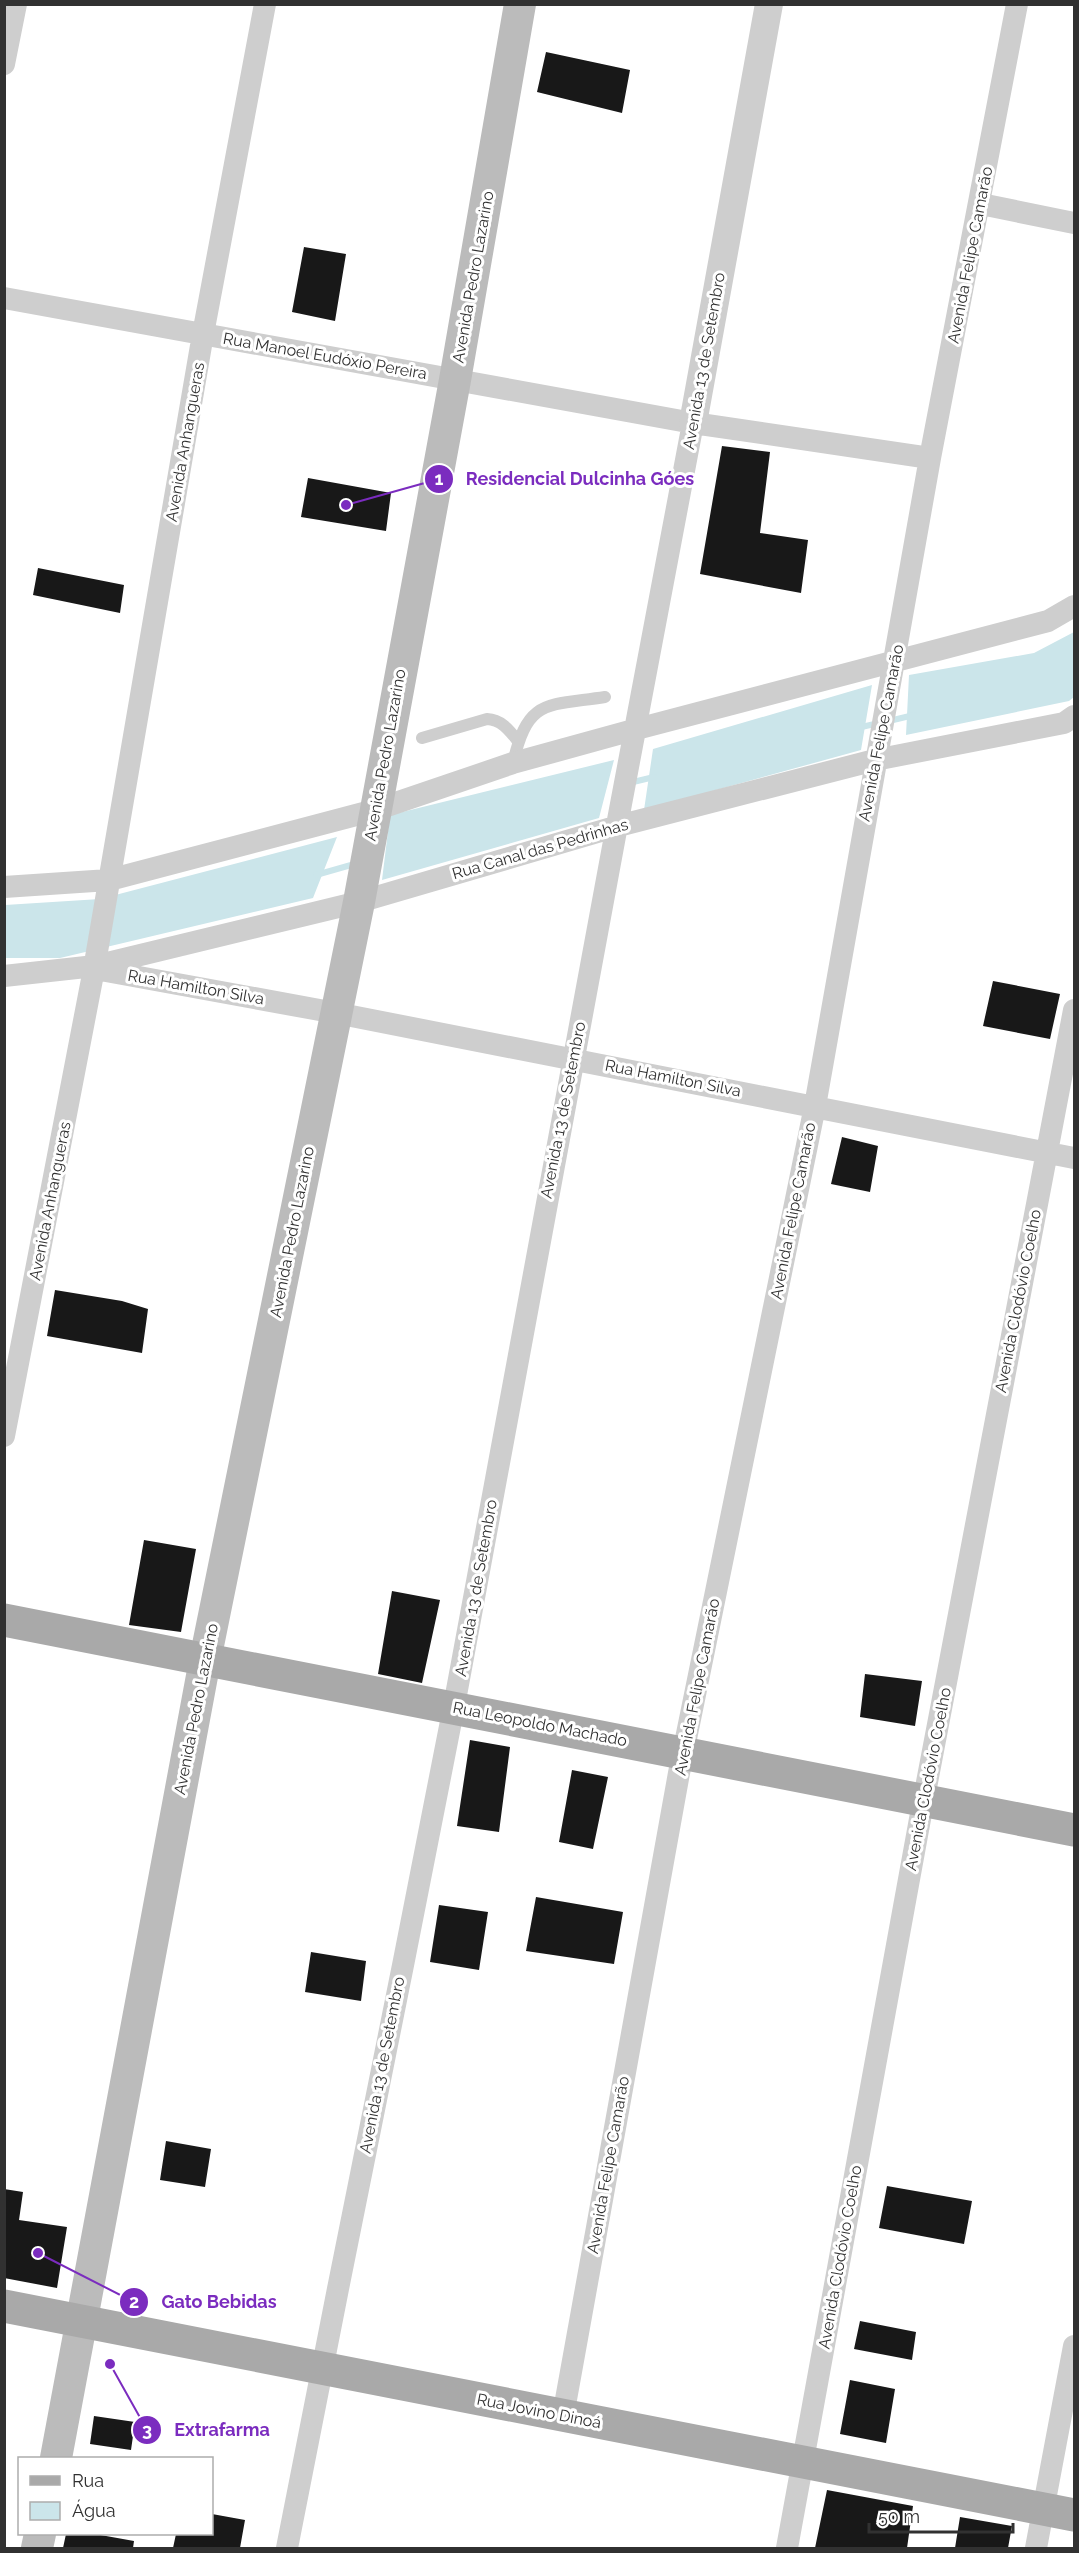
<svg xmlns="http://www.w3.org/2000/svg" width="1079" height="2553" font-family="Raleway,sans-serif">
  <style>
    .water { fill: #cbe5ea }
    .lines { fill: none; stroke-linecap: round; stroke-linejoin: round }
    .stream { stroke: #cbe5ea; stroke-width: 6 }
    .building { fill: #181818 }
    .service { stroke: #cecece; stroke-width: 12 }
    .minor { stroke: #cecece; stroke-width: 22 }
    .tertiary { stroke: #cecece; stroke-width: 28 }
    .secondary { stroke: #bbb; stroke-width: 32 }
    .primary { stroke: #a9a9a9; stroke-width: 33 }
    .labels { text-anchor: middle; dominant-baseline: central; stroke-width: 6; stroke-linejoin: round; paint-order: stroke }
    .street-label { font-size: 16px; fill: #313131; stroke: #fff }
    .leader { fill: none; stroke: #7b2cbf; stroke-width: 2 }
    .callout-dot { fill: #7b2cbf; stroke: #fff; stroke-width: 2 }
    .mark-label { font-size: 18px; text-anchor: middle; font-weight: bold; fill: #fff }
    .callout-label { font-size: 18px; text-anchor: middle; font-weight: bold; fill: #7b2cbf; stroke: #fff; stroke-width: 6; stroke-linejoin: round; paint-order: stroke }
  </style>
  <rect width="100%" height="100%" fill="#fff"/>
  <path class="water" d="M1074 632V697L1069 701 906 735 909 675 1034 653Z
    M872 685 861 750 644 810 653 749Z
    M614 760 599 818 382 880 390 815Z
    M337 837 313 898 60 958H5V905L100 899Z"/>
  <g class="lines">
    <path class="stream" d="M889 721 914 715
      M857 728 879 723
      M629 783 654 777
      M316 875 358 863"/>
  </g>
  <path class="building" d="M546 52 630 70 622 113 537 92Z
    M304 247 346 254 335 321 292 312Z
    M722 446 770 452 760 533 808 540 801 593 700 574Z
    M308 478 391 493 386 531 301 517Z
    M38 568 124 585 120 613 33 595Z
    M993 981 1060 994 1050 1039 983 1026Z
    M842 1137 878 1146 870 1192 831 1184Z
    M55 1290 122 1301 148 1309 142 1353 47 1336Z
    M144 1540 196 1549 181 1632 129 1625Z
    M392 1591 440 1600 422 1683 378 1674Z
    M865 1674 922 1681 915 1726 860 1717Z
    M470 1740 510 1747 499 1832 457 1826Z
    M572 1770 608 1777 593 1849 559 1842Z
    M536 1897 623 1912 614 1964 526 1951Z
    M439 1905 488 1912 479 1970 430 1962Z
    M311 1952 366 1961 361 2001 305 1992Z
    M166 2141 211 2149 205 2187 160 2180Z
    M887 2186 972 2201 964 2244 879 2228Z
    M4 2189 23 2192 19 2220 67 2227 57 2288 4 2278Z
    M860 2321 916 2332 912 2360 854 2349Z
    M850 2380 895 2389 886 2443 840 2434Z
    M94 2416 135 2422 131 2450 90 2444Z
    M827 2490 913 2506 907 2548H815Z
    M212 2514 245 2520 240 2548H173L176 2534H212Z
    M960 2517 1012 2526 1008 2548H955Z
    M66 2534H95L134 2541 133 2548H63Z"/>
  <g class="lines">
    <path class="service" d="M422 738 487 719C502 720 509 730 518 741
      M513 763C528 698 546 706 605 697"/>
    <path class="minor" d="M4 64 16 4
      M981 204 1074 223
      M4 298 693 423 930 458
      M4 887 109 880 375 810 513 763 633 730 1048 621 1074 606
      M95 969 336 1013 1074 1158
      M4 976 95 966 359 902 618 826 875 760 1064 723 1074 716
      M4 1436 94 969 203 334 265 4
      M563 2416 679 1773 815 1106 930 458 1017 4
      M287 2548C341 2267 400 1987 454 1706 536 1278 610 850 693 423
      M787 2548 920 1819 1074 1010
      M1036 2548 1074 2346"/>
    <path class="tertiary" d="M693 423 769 4"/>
    <path class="secondary" d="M56 2458 205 1660 359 902 455 380 520 4
      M37 2548 40 2534"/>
    <path class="primary" d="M4 1620 1074 1830
      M4 2306 1074 2515"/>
  </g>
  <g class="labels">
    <g class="street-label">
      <text transform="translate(970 255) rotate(-79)">Avenida Felipe Camarão</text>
      <text transform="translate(473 277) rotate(-80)">Avenida Pedro Lazarino</text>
      <text transform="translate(325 356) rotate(10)">Rua Manoel Eudóxio Pereira</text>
      <text transform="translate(704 361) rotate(-80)">Avenida 13 de Setembro</text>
      <text transform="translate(185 442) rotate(-80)">Avenida Anhangueras</text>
      <text transform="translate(881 733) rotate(-79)">Avenida Felipe Camarão</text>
      <text transform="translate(385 755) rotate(-80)">Avenida Pedro Lazarino</text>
      <text transform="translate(540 849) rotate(-16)">Rua Canal das Pedrinhas</text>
      <text transform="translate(196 987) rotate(10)">Rua Hamilton Silva</text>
      <text transform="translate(673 1078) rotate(11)">Rua Hamilton Silva</text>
      <text transform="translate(563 1110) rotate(-79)">Avenida 13 de Setembro</text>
      <text transform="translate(50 1201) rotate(-79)">Avenida Anhangueras</text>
      <text transform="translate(793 1211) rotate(-79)">Avenida Felipe Camarão</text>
      <text transform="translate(292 1232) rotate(-79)">Avenida Pedro Lazarino</text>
      <text transform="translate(1018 1301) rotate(-79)">Avenida Clodóvio Coelho</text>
      <text transform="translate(476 1588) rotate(-80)">Avenida 13 de Setembro</text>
      <text transform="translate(697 1687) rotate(-79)">Avenida Felipe Camarão</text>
      <text transform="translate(196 1709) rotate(-79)">Avenida Pedro Lazarino</text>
      <text transform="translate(540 1724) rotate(11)">Rua Leopoldo Machado</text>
      <text transform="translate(928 1779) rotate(-79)">Avenida Clodóvio Coelho</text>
      <text transform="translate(382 2065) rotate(-79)">Avenida 13 de Setembro</text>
      <text transform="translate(608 2165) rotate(-80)">Avenida Felipe Camarão</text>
      <text transform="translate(840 2257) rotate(-80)">Avenida Clodóvio Coelho</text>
      <text transform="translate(539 2411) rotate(11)">Rua Jovino Dinoá</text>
    </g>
  </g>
  <path class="leader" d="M346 505L439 479M38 2253L134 2302M110 2364L147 2430"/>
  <g class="callout-dot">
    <circle cx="346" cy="505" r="6"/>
    <circle cx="38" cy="2253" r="6"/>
    <circle cx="110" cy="2364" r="6"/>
    <circle cx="439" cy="479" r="15"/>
    <circle cx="134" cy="2302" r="15"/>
    <circle cx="147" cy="2430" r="15"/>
  </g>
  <g class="mark-label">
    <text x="439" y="485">1</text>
    <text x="134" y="2308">2</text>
    <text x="147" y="2436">3</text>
  </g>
  <g class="callout-label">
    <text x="580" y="485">Residencial Dulcinha Góes</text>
    <text x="219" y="2308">Gato Bebidas</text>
    <text x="222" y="2436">Extrafarma</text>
  </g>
  <rect width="1079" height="2553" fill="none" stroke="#313131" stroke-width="12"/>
  <rect x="18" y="2457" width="195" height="78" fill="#ffffff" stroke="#adadad" stroke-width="1.5"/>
  <rect x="30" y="2476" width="30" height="9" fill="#a9a9a9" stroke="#adadad" stroke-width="1.5"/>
  <text x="72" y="2487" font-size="18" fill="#313131">Rua</text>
  <rect x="30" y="2502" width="30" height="18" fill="#cbe5ea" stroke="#adadad" stroke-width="1.5"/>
  <text x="72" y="2517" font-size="18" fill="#313131">Água</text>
  <path d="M869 2523v9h144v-9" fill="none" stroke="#313131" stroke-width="3"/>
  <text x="878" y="2523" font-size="18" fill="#313131" stroke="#ffffff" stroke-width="4.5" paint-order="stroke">50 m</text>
</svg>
